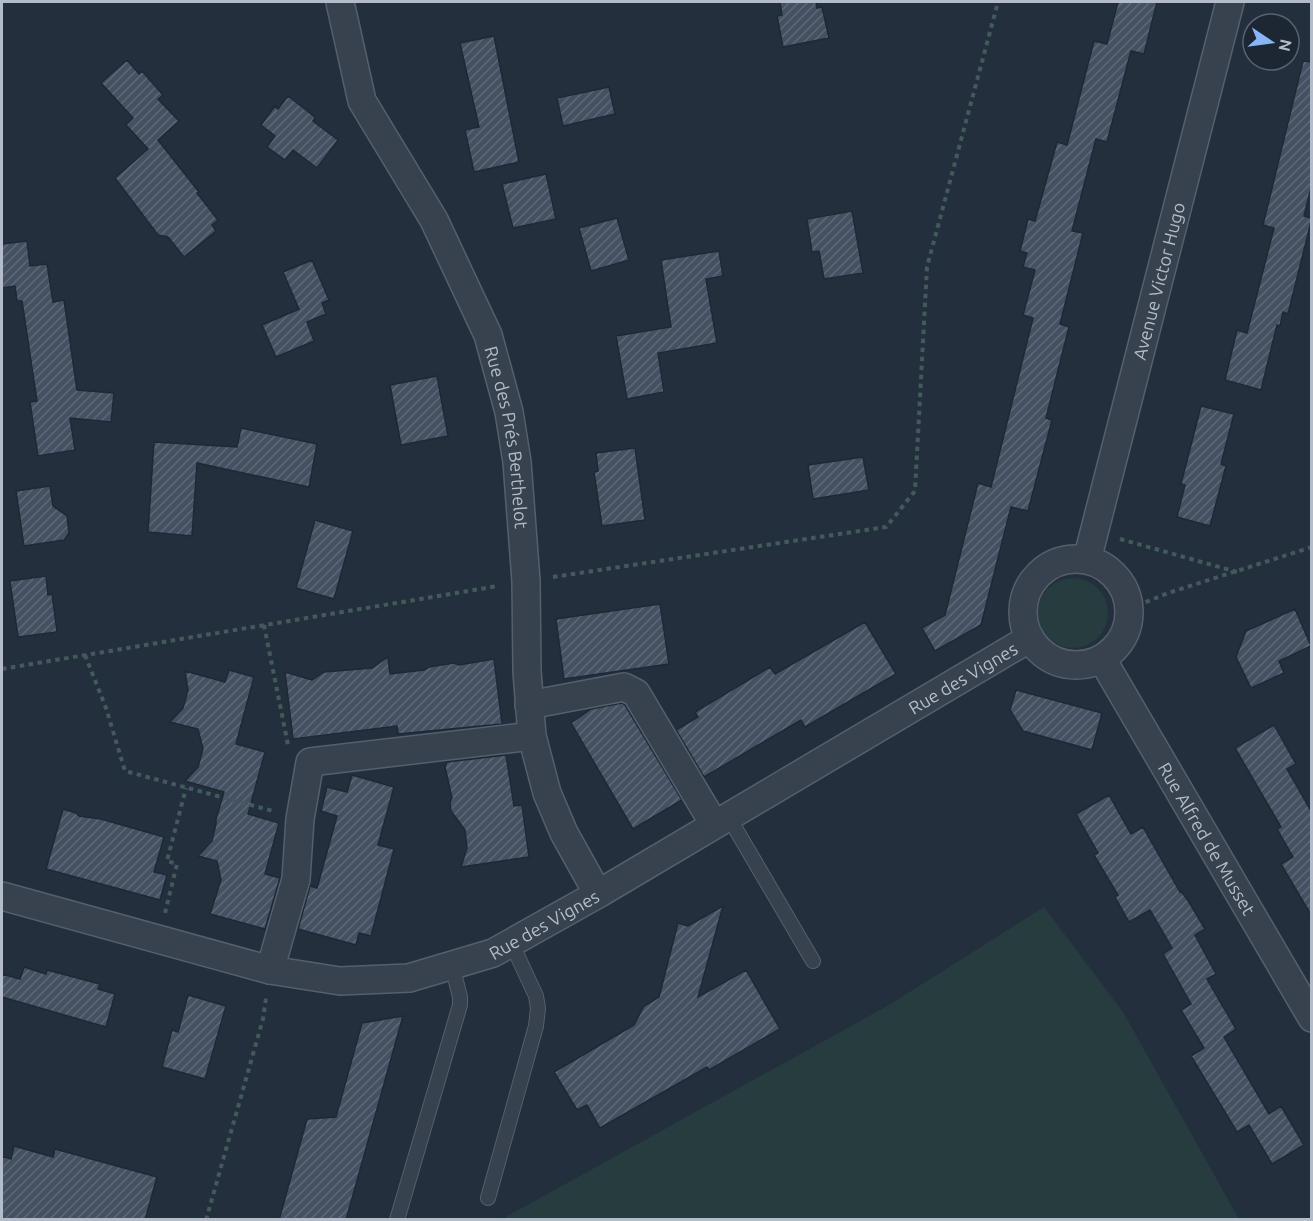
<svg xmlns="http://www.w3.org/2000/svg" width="1313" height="1221" font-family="Ubuntu,sans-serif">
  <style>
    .grass { fill: #263c3f }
    .building { fill: url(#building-hatch); stroke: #1f2835; stroke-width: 1.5 }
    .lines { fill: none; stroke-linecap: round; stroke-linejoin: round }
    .lane-casing { stroke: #565f6c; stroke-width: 16 }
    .street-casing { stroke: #565f6c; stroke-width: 30 }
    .path { stroke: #44595c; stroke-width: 4; stroke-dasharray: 4.5 4.5; stroke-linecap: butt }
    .lane { stroke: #38414e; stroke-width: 14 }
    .street { stroke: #38414e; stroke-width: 27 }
    .labels { text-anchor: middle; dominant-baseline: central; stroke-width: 4.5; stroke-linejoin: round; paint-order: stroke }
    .street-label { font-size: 18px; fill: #b4bcc9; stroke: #1d2633 }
  </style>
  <defs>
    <pattern id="building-hatch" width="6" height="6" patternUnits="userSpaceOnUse" patternTransform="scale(1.5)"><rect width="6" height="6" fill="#455162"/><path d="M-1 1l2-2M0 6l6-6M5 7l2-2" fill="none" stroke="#5d6877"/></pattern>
  </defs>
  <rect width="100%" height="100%" fill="#242f3e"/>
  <path class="grass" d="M1038 613a35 35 0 1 1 70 0a35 35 0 1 1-70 0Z
    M1044 907 1123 1012 1239 1219H502L889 1005Z"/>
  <path class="building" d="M780 2H816L817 8 822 7 829 38 783 47 777 16 782 15Z
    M1118 2H1157L1144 54 1131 51 1107 142 1096 139 1072 231 1083 233 1060 324 1069 327 1046 418 1052 420 1028 511 1011 507 981 625 935 651 922 628 945 615 978 483 991 487 1033 318 1023 315 1035 270 1023 267 1027 253 1020 251 1028 219 1035 221 1057 142 1067 145 1094 41 1107 44Z
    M494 36 519 162 474 172 465 130 479 127 460 43Z
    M127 60 139 74 142 71 163 95 158 99 179 121 158 140 199 192 197 193 218 220 212 225 216 231 184 257 168 237 158 235 115 178 148 149 126 125 133 118 101 83Z
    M1303 61 1311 62V188L1304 216 1311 218V222L1288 314 1283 312 1280 326 1277 325 1261 390 1225 380 1237 330 1247 333 1274 228 1263 225Z
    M609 87 615 114 563 126 557 98Z
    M288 96 315 117 313 121 338 140 317 168 293 150 285 160 267 147 275 136 261 125 275 106 278 109Z
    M546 174 556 219 513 228 502 184Z
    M852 211 863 273 824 279 819 251 812 252 807 219Z
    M617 218 629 260 591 271 579 228Z
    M27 241 30 266 47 264 53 302 64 300 77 390 114 393 111 422 70 418 75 450 38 456 30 402 37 401 22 301H17L15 286 2 288V244Z
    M719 251 723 276 706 279 717 343 658 353 664 392 627 399 616 336 671 327 661 260Z
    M312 260 329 300 322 303 326 314 307 322 314 341 276 357 262 325 299 309 283 272Z
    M437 376 448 436 401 445 390 385Z
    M1201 406 1234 414 1221 464 1226 466 1210 526 1177 517 1185 485 1181 484Z
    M241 428 317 444 309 487 197 463 192 536 148 532 154 442 237 447Z
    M635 448 645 520 602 526 594 472 598 471 596 453Z
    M863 457 869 490 813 499 808 465Z
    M50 486 53 506 67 516 69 533 64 540 24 546 16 491Z
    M315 520 353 531 334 599 296 588Z
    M46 576 48 595 52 594 57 632 18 637 10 581Z
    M660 604 669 664 564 679 556 619Z
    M1295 609 1311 646 1279 661 1284 673 1251 688 1236 657 1246 631Z
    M865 622 896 674 805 727 801 720 704 777 676 730 698 717 695 712 770 667 775 674Z
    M388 657 390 674 424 670 429 667 454 663 459 665 494 659 502 724 398 734 397 726 293 739 285 672 312 680 324 672 372 668Z
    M229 670 254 677 236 744 265 752 248 814 279 823 265 874 280 878 265 929 210 914 221 880 217 861 198 856 212 841 216 824V819L224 792 185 781 198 767 203 749 198 729 170 722 183 708 188 690 185 671 225 682Z
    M1016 690 1102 713 1092 750 1023 731 1010 710Z
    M622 703 625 705 682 800 633 829 571 723 591 709Z
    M1274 725 1296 764 1287 769 1311 811V915L1281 864 1293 857 1277 829 1281 827 1235 748Z
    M506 755 514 806 522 805 529 857 461 867 467 848 465 830 451 811 450 802 452 798 445 767 447 762Z
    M352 775 394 787 378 845 394 849 371 936 359 933 356 945 298 929 310 886 317 888 337 816 321 811 327 787 347 792Z
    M1109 795 1131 834 1143 827 1180 892 1181 891 1189 902 1205 929 1195 935 1216 974 1207 979 1236 1029 1224 1037 1269 1114 1281 1106 1304 1145 1272 1164 1249 1125 1237 1132 1191 1056 1204 1048 1181 1010 1191 1004 1163 954 1172 948 1150 910 1129 922 1115 897 1118 895 1094 855 1098 853 1076 814Z
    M63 809 76 813 79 816 101 819 164 837 154 872 167 875 160 900 46 869Z
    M723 906 698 997 746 970 780 1029 709 1070 707 1067 600 1128 587 1105 577 1110 554 1072 634 1025 644 1006 659 997 678 923 688 926Z
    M24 967 46 974 47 970 100 984 98 989 115 994 106 1027 2 997V974L20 979Z
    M188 995 226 1006 205 1079 162 1067 172 1030 178 1032Z
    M403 1016 346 1220H279L307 1119 336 1117 362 1023Z
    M14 1146 53 1157 55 1149 157 1177 145 1220H2V1156L11 1159Z"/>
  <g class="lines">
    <defs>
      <path id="lane" d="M728 816 813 961
        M488 1198 536 1026 538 1008 536 996 511 942
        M397 1220 460 1005V997L452 965"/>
      <g id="street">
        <path id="s1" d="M340 2 362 101 434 220 488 335 509 412 517 462 526 581 527 671 532 736 547 793 564 833 598 894"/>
        <circle cx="1076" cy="612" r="53"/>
        <path id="s2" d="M1087 560 1230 2"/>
        <path id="s3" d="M1102 659 1312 1018"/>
        <path d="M529 705 624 687 636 693 714 824"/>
        <path id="s4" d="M2 896 270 970 340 981 409 978 493 953 598 894 1030 638"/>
        <path d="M270 970 296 879 300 819 310 762 532 736"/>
      </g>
    </defs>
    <use href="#lane" class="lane-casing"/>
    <use href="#street" class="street-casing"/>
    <path class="path" d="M1120 539 1237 572
      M553 577 886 527 915 491 927 267 998 2
      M1129 609 1168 593 1312 547
      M264 625 288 745
      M85 655 106 708 125 771 273 811
      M2 669 498 586
      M165 913 177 864 167 861 186 788
      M206 1220 263 1019 266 998"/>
    <use href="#lane" class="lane"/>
    <use href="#street" class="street"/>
  </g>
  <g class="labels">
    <g class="street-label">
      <text stroke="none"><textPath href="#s2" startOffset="288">Avenue Victor Hugo</textPath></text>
      <text stroke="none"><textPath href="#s1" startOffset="472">Rue des Prés Berthelot</textPath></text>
      <text stroke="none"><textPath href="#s4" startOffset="1050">Rue des Vignes</textPath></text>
      <text stroke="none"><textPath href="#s3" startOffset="208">Rue Alfred de Musset</textPath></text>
      <text stroke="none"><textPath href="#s4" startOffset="564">Rue des Vignes</textPath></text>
    </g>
  </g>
  <rect width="1313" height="1221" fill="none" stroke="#b4bcc9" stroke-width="6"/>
  <g transform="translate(1271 42) rotate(103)"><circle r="28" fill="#1d2633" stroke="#59626f" stroke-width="1.5"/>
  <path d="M0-4.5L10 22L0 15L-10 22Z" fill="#8ab4f8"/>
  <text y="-9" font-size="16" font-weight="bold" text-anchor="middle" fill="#b4bcc9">N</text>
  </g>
</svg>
